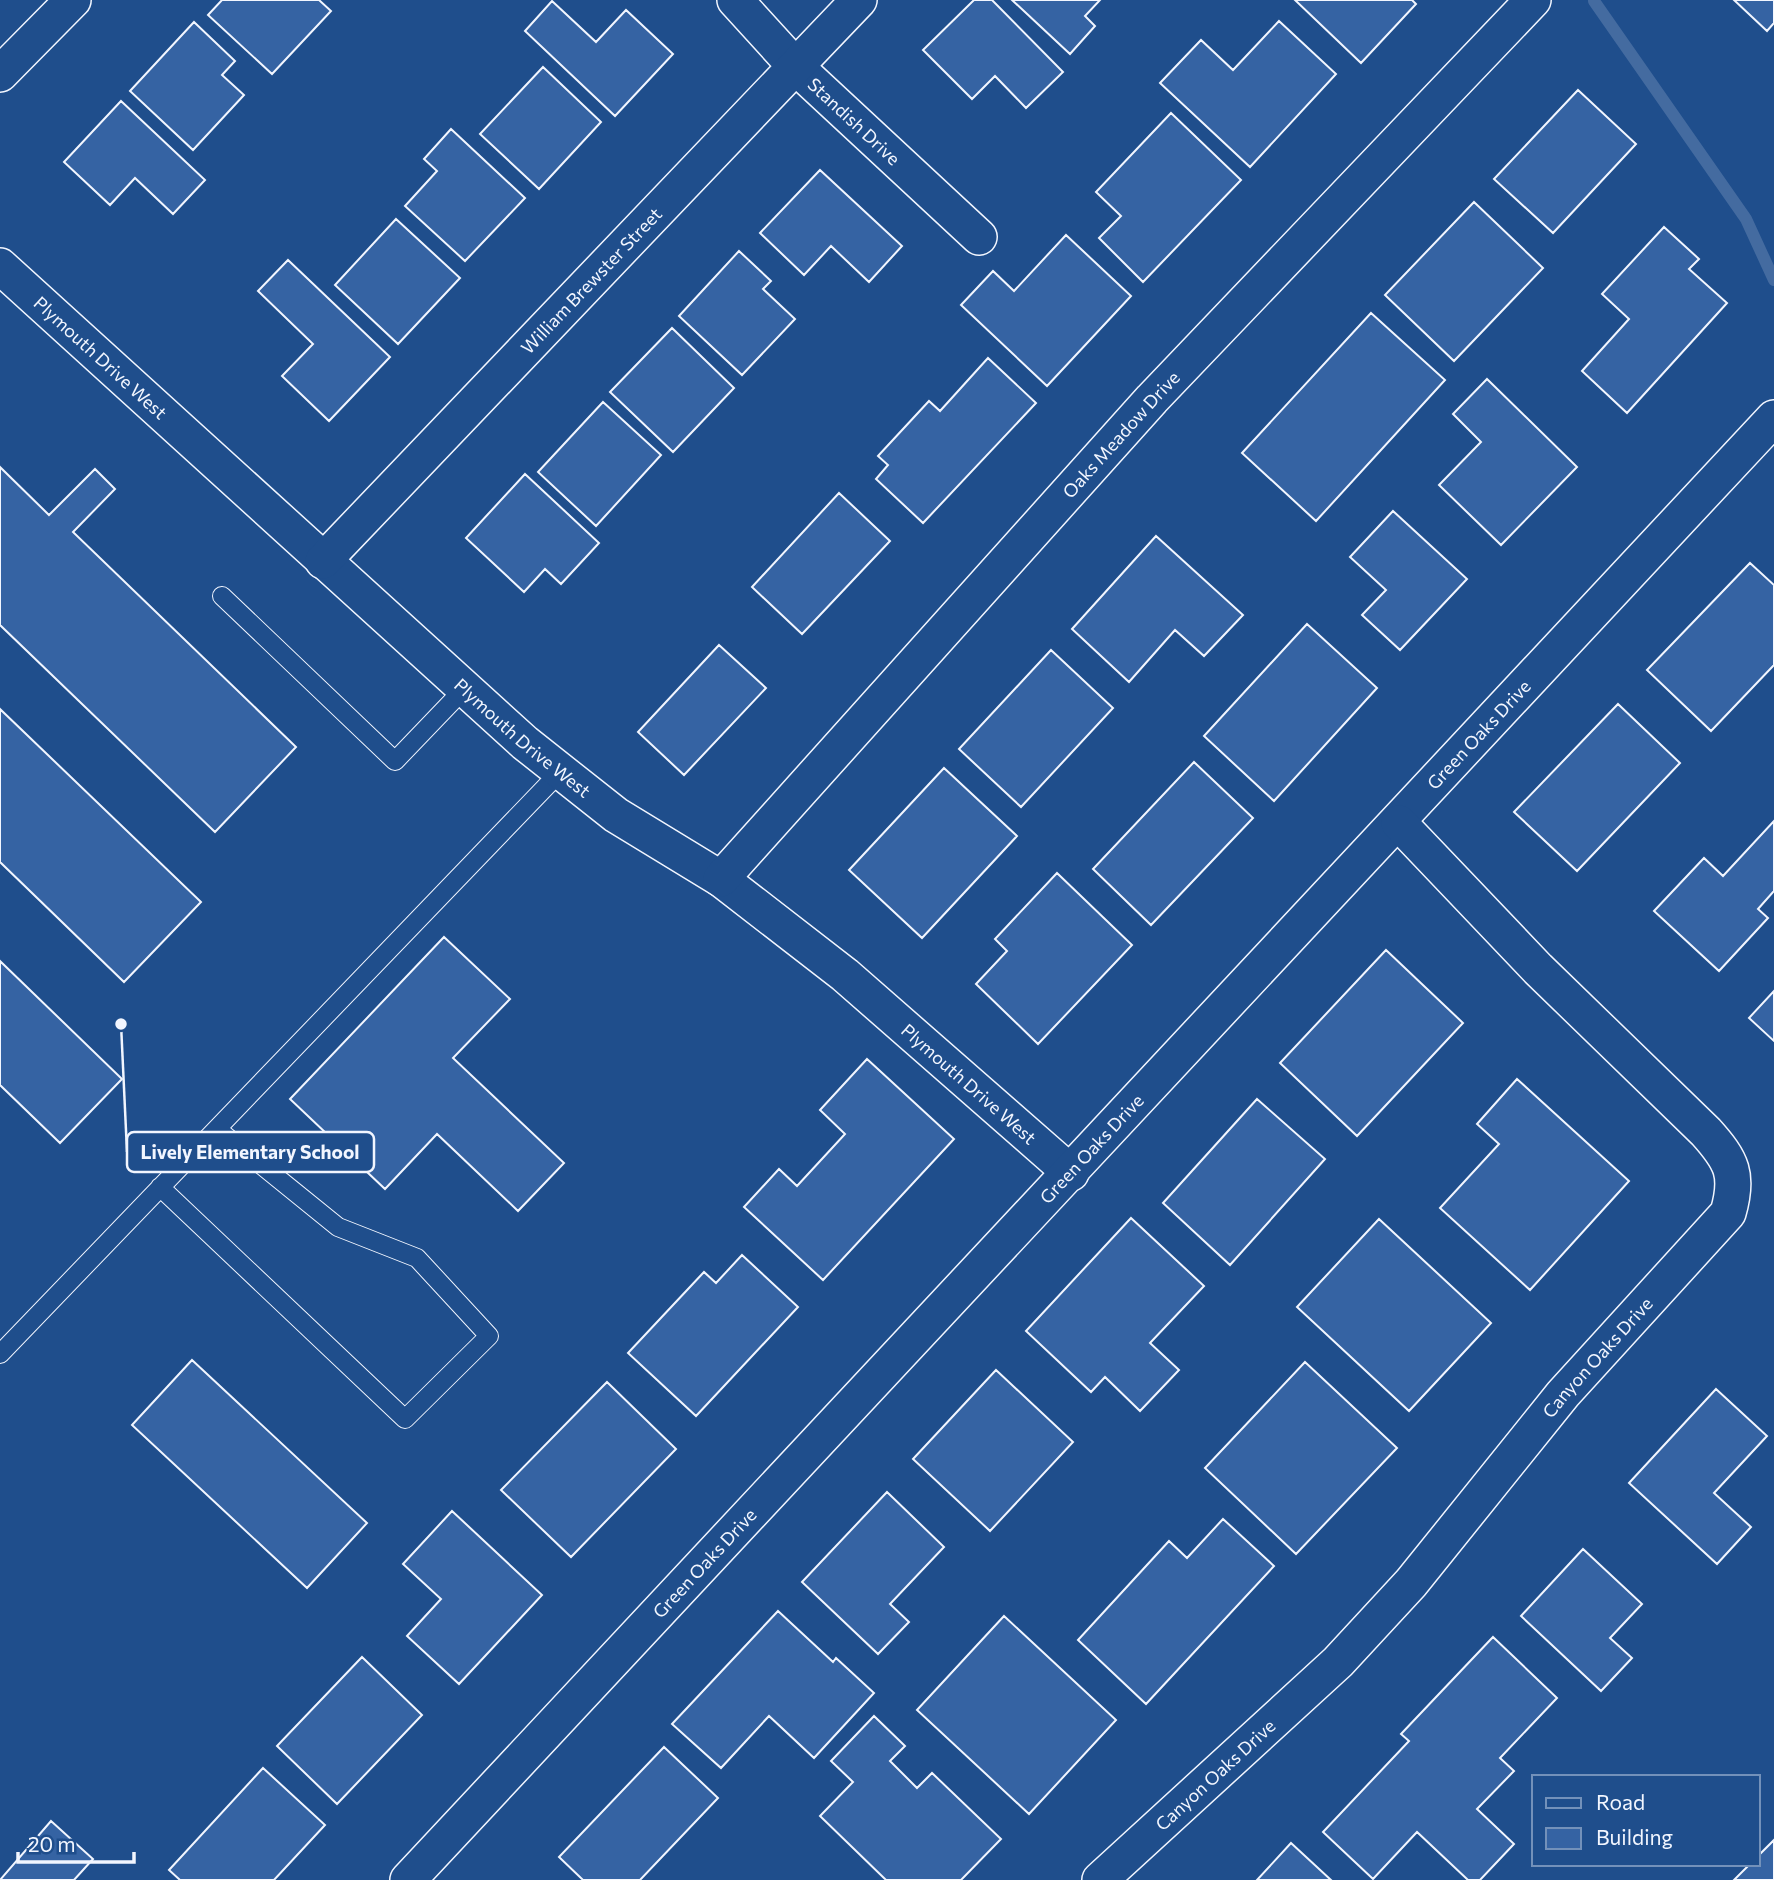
<svg xmlns="http://www.w3.org/2000/svg" width="1774" height="1880" font-family="Commissioner,sans-serif">
  <style>
    .lines { fill: none; stroke-linecap: round; stroke-linejoin: round }
    .stream { stroke: #446ba0; stroke-width: 12 }
    .building { fill: #3563a3; stroke: #f2f6ff; stroke-width: 2 }
    .lane-casing { stroke: #f2f6ff; stroke-width: 20 }
    .street-casing { stroke: #f2f6ff; stroke-width: 38 }
    .lane { stroke: #1f4e8c; stroke-width: 18 }
    .street { stroke: #1f4e8c; stroke-width: 35 }
    .labels { text-anchor: middle; dominant-baseline: central; stroke-width: 5; stroke-linejoin: round; paint-order: stroke }
    .street-label { font-size: 18px; fill: #f2f6ff; stroke: #1f4e8c }
    .leader { fill: none; stroke: #f2f6ff; stroke-width: 2.5 }
    .callout-dot { fill: #f2f6ff; stroke: #1f4e8c; stroke-width: 2.5 }
    .callout { fill: #1f4e8c; stroke: #f2f6ff; stroke-width: 2.5 }
    .callout-label { font-size: 19px; text-anchor: middle; font-weight: bold; fill: #f2f6ff }
  </style>
  <rect width="100%" height="100%" fill="#1f4e8c"/>
  <g class="lines">
    <path class="stream" d="M1594 1 1746 219 1774 280"/>
  </g>
  <path class="building" d="M222 0H319L331 11 272 74 208 15Z
    M974 0H992L1063 72 1026 108 995 76 972 99 923 50Z
    M1012 0H1100L1085 16 1095 26 1070 54Z
    M1295 0H1412L1416 4 1361 63Z
    M1734 0H1774V23L1767 31Z
    M552 1 596 42 626 10 673 54 615 116 525 31Z
    M1279 21 1336 74 1250 167 1160 83 1201 40 1233 70Z
    M194 22 235 61 222 75 244 95 193 150 130 91Z
    M543 67 601 122 539 189 480 134Z
    M1578 90 1636 144 1553 233 1494 179Z
    M121 101 205 180 173 214 135 178 110 205 64 162Z
    M1171 113 1241 180 1143 282 1099 238 1121 216 1096 192Z
    M451 129 525 198 465 261 405 206 437 171 424 159Z
    M820 170 902 246 869 282 831 246 804 275 760 233Z
    M1474 202 1543 268 1454 361 1385 295Z
    M396 219 460 278 398 344 335 285Z
    M1664 227 1699 259 1689 269 1727 303 1627 413 1582 371 1629 319 1602 294Z
    M1066 235 1131 296 1047 386 961 305 993 271 1014 291Z
    M739 251 771 281 763 289 795 319 742 375 679 316Z
    M288 260 390 357 329 421 282 376 313 344 258 291Z
    M1371 313 1445 380 1316 521 1242 453Z
    M672 328 734 388 673 452 610 392Z
    M988 358 1036 403 923 523 876 479 888 465 878 456 929 401 940 411Z
    M1487 379 1577 467 1501 545 1439 485 1481 442 1453 414Z
    M603 402 661 455 596 526 538 472Z
    M0 467 49 515 95 469 115 489 73 532 296 747 215 832 0 625Z
    M525 474 599 543 561 584 545 569 524 592 466 538Z
    M839 493 890 541 802 634 752 587Z
    M1393 511 1467 579 1400 650 1362 615 1386 590 1350 557Z
    M1156 536 1243 615 1204 656 1175 630 1129 682 1072 629Z
    M1750 563 1774 585V665L1711 731 1647 670Z
    M1307 624 1377 688 1274 801 1204 736Z
    M719 645 766 688 684 775 638 732Z
    M1051 650 1113 708 1021 807 959 749Z
    M1618 704 1680 763 1577 871 1514 812Z
    M0 709 201 902 124 982 0 862Z
    M1194 762 1253 818 1151 925 1093 869Z
    M944 768 1017 836 922 938 849 870Z
    M1774 821V891L1758 909 1768 918 1719 971 1654 911 1704 858 1723 876Z
    M1057 873 1132 945 1038 1044 976 984 1007 951 995 939Z
    M444 937 510 999 453 1058 564 1163 518 1211 437 1134 385 1189 290 1099Z
    M1386 950 1463 1023 1357 1136 1280 1063Z
    M0 961 122 1079 60 1143 0 1085Z
    M1774 991V1041L1749 1018Z
    M867 1059 954 1139 823 1280 744 1207 779 1169 797 1186 845 1134 820 1110Z
    M1517 1079 1629 1181 1530 1290 1440 1208 1499 1144 1477 1124Z
    M1257 1099 1325 1159 1230 1265 1163 1203Z
    M1131 1218 1204 1286 1150 1343 1179 1370 1140 1411 1105 1377 1091 1392 1026 1331Z
    M1379 1219 1491 1323 1409 1411 1297 1307Z
    M742 1255 798 1307 696 1416 628 1353 704 1272 716 1283Z
    M192 1360 367 1523 307 1588 132 1425Z
    M1305 1362 1397 1448 1296 1554 1205 1468Z
    M996 1370 1073 1442 990 1531 913 1459Z
    M607 1382 676 1449 571 1557 501 1490Z
    M1716 1389 1767 1436 1714 1493 1751 1527 1717 1564 1629 1483Z
    M887 1492 944 1547 890 1604 909 1622 878 1654 802 1582Z
    M452 1511 542 1595 459 1684 407 1636 441 1599 403 1564Z
    M1223 1519 1274 1566 1146 1704 1078 1640 1169 1541 1187 1558Z
    M1583 1549 1642 1604 1610 1638 1632 1658 1601 1691 1521 1616Z
    M778 1611 833 1662 836 1658 874 1693 814 1758 769 1716 721 1768 672 1724Z
    M1004 1616 1116 1720 1029 1814 917 1710Z
    M1493 1637 1557 1698 1500 1758 1514 1771 1477 1809 1514 1844 1480 1880H1468L1417 1832 1373 1879 1323 1832 1409 1741 1401 1734Z
    M362 1657 422 1715 337 1804 277 1746Z
    M874 1716 905 1746 890 1761 917 1788 932 1773 1001 1839 961 1880H886L820 1816 853 1782 831 1761Z
    M664 1747 718 1798 640 1880H583L559 1857Z
    M263 1768 325 1825 274 1880H180L169 1870Z
    M51 1821 93 1859 74 1880H0Z
    M1774 1840V1880H1734L1750 1864H1758V1856Z
    M1291 1843 1331 1880H1257Z"/>
  <g class="lines">
    <defs>
      <path id="lane" d="M222 596 395 761 465 688
        M160 1187 405 1419 489 1336 417 1258 338 1227 217 1129
        M0 1354 561 771"/>
      <g id="street">
        <path id="s1" d="M735 0 796 67 979 237"/>
        <path d="M0 74 73 0"/>
        <path id="s2" d="M0 266 525 743 616 815 721 879 845 975 1071 1173"/>
        <path id="s3" d="M323 561 859 0"/>
        <path id="s4" d="M721 879 1152 399 1533 0"/>
        <path id="s5" d="M408 1880 1774 418"/>
        <path id="s6" d="M1100 1880 1338 1662 1411 1583 1563 1394 1728 1213C1739 1175 1732 1161 1706 1132L1538 969 1399 823"/>
      </g>
    </defs>
    <use href="#lane" class="lane-casing"/>
    <use href="#street" class="street-casing"/>
    <use href="#lane" class="lane"/>
    <use href="#street" class="street"/>
  </g>
  <g class="labels">
    <g class="street-label">
      <text stroke="none"><textPath href="#s1" startOffset="170">Standish Drive</textPath></text>
      <text stroke="none"><textPath href="#s3" startOffset="388">William Brewster Street</textPath></text>
      <text stroke="none"><textPath href="#s2" startOffset="136">Plymouth Drive West</textPath></text>
      <text stroke="none"><textPath href="#s4" startOffset="598">Oaks Meadow Drive</textPath></text>
      <text stroke="none"><textPath href="#s2" startOffset="704">Plymouth Drive West</textPath></text>
      <text stroke="none"><textPath href="#s5" startOffset="1568">Green Oaks Drive</textPath></text>
      <text stroke="none"><textPath href="#s2" startOffset="1270">Plymouth Drive West</textPath></text>
      <text stroke="none"><textPath href="#s5" startOffset="1001">Green Oaks Drive</textPath></text>
      <text stroke="none"><textPath href="#s6" startOffset="723">Canyon Oaks Drive</textPath></text>
      <text stroke="none"><textPath href="#s5" startOffset="434">Green Oaks Drive</textPath></text>
      <text stroke="none"><textPath href="#s6" startOffset="156">Canyon Oaks Drive</textPath></text>
    </g>
  </g>
  <path class="leader" d="M121 1024L127 1152"/>
  <circle class="callout-dot" cx="121" cy="1024" r="7"/>
  <rect class="callout" x="127" y="1132" width="247" height="40" rx="7"/>
  <g class="callout-label">
    <text x="250" y="1159">Lively Elementary School</text>
  </g>
  <rect x="1532" y="1775" width="228" height="91" fill="#1f4e8c" stroke="#7391ba" stroke-width="2"/>
  <rect x="1546" y="1798" width="35" height="10" fill="#1f4e8c" stroke="#7391ba" stroke-width="2"/>
  <text x="1596" y="1810" font-size="21" fill="#f2f6ff">Road</text>
  <rect x="1546" y="1828" width="35" height="21" fill="#3563a3" stroke="#7391ba" stroke-width="2"/>
  <text x="1596" y="1845" font-size="21" fill="#f2f6ff">Building</text>
  <path d="M18 1852v10h116v-10" fill="none" stroke="#f2f6ff" stroke-width="3.5"/>
  <text x="28" y="1852" font-size="21" fill="#f2f6ff" stroke="#1f4e8c" stroke-width="5" paint-order="stroke">20 m</text>
</svg>
